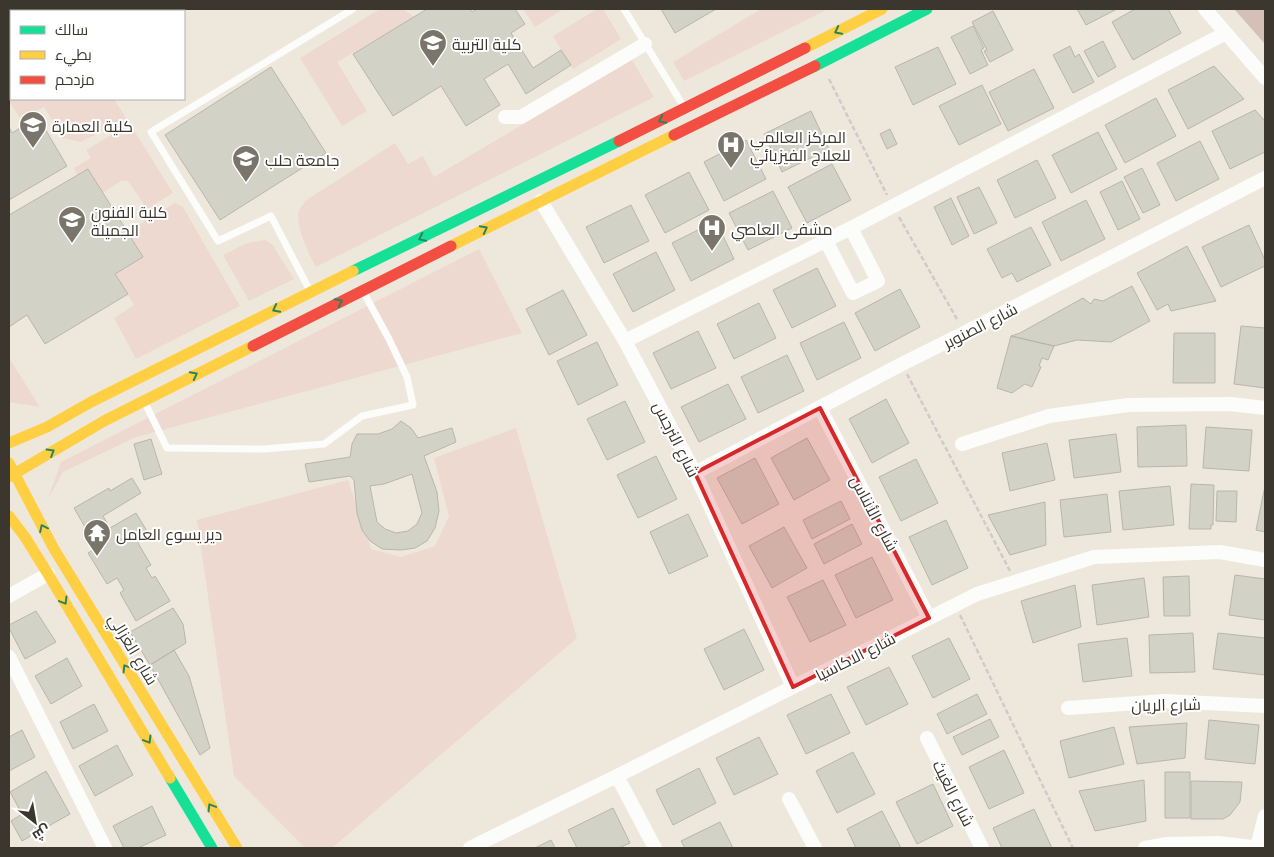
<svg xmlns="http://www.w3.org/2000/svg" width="1274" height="857" font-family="Lato,Cairo,sans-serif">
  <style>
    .green { fill: #edd9cf }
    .forest { fill: #d5c0b7 }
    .building { fill: #d3d2c7; stroke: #b8b6ac; fill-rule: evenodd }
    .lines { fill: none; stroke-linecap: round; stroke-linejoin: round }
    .path { stroke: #ceccc9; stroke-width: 2.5; stroke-dasharray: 5 2.5; stroke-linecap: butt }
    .lane { stroke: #fcfcfa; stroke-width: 7 }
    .street { stroke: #fcfcfa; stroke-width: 14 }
    .fast { stroke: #16e098; stroke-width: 11 }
    .slow { stroke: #ffcf43; stroke-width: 11 }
    .jam { stroke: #f24e42; stroke-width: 11 }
    .oneway { stroke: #2a835e }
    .marked { fill: #d62828; fill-opacity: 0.2; stroke: #d62828; stroke-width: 4; stroke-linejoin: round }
    .labels { text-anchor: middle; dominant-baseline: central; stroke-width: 4; stroke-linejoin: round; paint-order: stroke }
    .poi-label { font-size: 16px; fill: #3b372e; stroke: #fff; text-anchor: start }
    .street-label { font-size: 16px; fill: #3b372e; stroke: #fff }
  </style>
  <rect width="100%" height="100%" fill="#eee8dc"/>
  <path class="green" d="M380 9H403L414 17 337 62 367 111 342 126 300 58Z
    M523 9H561L562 10 535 27Z
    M597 9H603L621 39 573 69 553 36Z
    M761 9H828L684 81 673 62Z
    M11 41V99H114L126 118 81 142 63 138 44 107 21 119 9 101V42Z
    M632 60 654 97 316 267C309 255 295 225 299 211 300 208 304 204 305 201L395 143 408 164 423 156 434 177Z
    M130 124 173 193 147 209 128 181H121L102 193 88 169 77 175 74 168 91 158 86 150Z
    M175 203 183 207 240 306 136 359 114 318 134 305 115 274 127 232Z
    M265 240 272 244 294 279 249 301 223 255 247 243Z
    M479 249 522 333 136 437 63 472 48 499 61 462Z
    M9 358 40 407 9 402Z
    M516 428 577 638 332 848H305L234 776 197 520 348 480 371 549 401 557 435 546 449 516 434 458Z"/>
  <path class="forest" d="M1234 9H1265V44Z"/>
  <path class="building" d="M427 9H470L472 12 477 9H515L525 24 511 33 533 68 561 50 571 65 526 94 508 64 484 79 500 105 466 126 441 86 393 116 353 54Z
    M661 9H716L675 33Z
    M1077 9H1117L1086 25Z
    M1135 9H1168L1181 33 1133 60 1112 22Z
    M993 11 1013 50 990 62 984 51 987 50 972 22Z
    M973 26 984 48 981 50 988 65 970 74 951 37Z
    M1103 41 1116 67 1098 77 1084 51Z
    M1070 46 1075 57 1079 54 1094 82 1073 93 1053 55Z
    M938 47 956 84 913 105 895 67Z
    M1214 66 1244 99 1188 129 1168 90Z
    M271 67 326 153 220 220 165 135Z
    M1034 69 1054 108 1008 131 989 92Z
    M982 85 1001 124 959 145 939 106Z
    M1156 98 1176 136 1125 163 1105 125Z
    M1255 110 1265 121V152L1230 169 1212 131Z
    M811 111 829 149 782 172 764 134Z
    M38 117 67 166 9 200V127L12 133Z
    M890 129 897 144 887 149 880 134Z
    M1098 132 1117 169 1071 193 1052 155Z
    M746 140 766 179 724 201 704 162Z
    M1200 141 1219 179 1176 201 1157 163Z
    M1037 160 1056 198 1015 218 997 180Z
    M832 164 851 200 807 223 788 187Z
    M1142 168 1160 205 1143 213 1124 177Z
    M88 169 143 257 115 274 128 294 45 344 27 315 9 327V215Z
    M689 172 709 210 665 233 645 195Z
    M1122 181 1140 219 1118 230 1100 192Z
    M979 187 997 223 974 234 957 197Z
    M773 191 792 228 748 250 729 213Z
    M951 198 969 236 952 245 934 207Z
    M1086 200 1105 239 1061 261 1042 222Z
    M631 205 649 241 604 263 586 227Z
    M716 221 734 259 691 281 672 243Z
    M1249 225 1265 260V266L1221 287 1202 247Z
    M1031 227 1051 265 1017 282 1012 273 1002 278 987 249Z
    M1187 246 1216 301 1171 311 1168 304 1157 310 1137 273Z
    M656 252 675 290 633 312 613 274Z
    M817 268 836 306 792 328 773 290Z
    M1132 286 1150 321 1111 342 1077 340 1054 346 1011 336 1020 333 1083 298 1091 304 1094 299 1103 301Z
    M900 289 920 327 875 351 855 313Z
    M563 290 587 335 549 355 526 309Z
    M759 303 776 338 734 359 717 324Z
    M844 322 861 358 817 380 800 343Z
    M1241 326 1265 328V388L1234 384Z
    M698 331 716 368 671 389 653 353Z
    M1174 333H1215V383H1173Z
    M1011 336 1054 346 1048 360 1042 358 1039 366 1041 367 1032 387 1025 384 1012 393 997 388Z
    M597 342 618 385 578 405 557 361Z
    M787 355 804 391 758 413 741 377Z
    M728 384 746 419 699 442 681 407Z
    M886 399 909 443 872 463 849 419Z
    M625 401 645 442 607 460 587 419Z
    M401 421 411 428 418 438 452 428 456 442 424 456 437 492 439 511 435 528 427 541 415 548 401 550 382 549 370 541 362 530 357 513 354 480 350 476 309 482 305 464 350 457 352 444 357 434H378L392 429ZM412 474 422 513 417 524 408 531 396 533 385 529 377 522 370 486 384 484Z
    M1186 425 1187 466 1138 467 1137 427Z
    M1206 427 1252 430 1249 471 1203 468Z
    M1116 434 1121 472 1074 478 1069 440Z
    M807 438 830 480 794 500 771 458Z
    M151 439 162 474 144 480 134 444Z
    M1047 443 1055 480 1010 491 1002 453Z
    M656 456 677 499 638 518 617 475Z
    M755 458 779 504 742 524 717 478Z
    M916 459 938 503 901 521 879 477Z
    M132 478 141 493 103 516 110 528 136 513 147 531 135 538 151 565 146 568 152 578 155 576 170 601 136 621 120 593 124 590 117 578 107 584 88 553 97 548 74 508 109 488 110 491Z
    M1191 484 1214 485 1213 525H1211V529H1189Z
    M1170 486 1174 525 1123 530 1119 491Z
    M1265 486V532L1256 530Z
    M1217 491H1237L1236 522 1216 521Z
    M1107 494 1111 532 1064 537 1060 500Z
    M841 501 850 519 812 539 803 520Z
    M1045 502 1046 545 1010 555 988 515Z
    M688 514 708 556 669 574 650 532Z
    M946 520 968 568 932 585 909 537Z
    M852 524 862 544 824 564 814 544Z
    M784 527 807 568 772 588 749 546Z
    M872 557 893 600 856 618 835 575Z
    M1235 575 1265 579V620L1229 615Z
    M1189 576 1190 616H1164L1163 577Z
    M1144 578 1149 617 1097 625 1092 585Z
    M823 580 846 625 810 642 787 597Z
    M1075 585 1081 627 1033 643 1021 601Z
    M173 608 183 624 186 643 150 665 130 632Z
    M36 611 56 642 25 659 9 628V625Z
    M744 629 764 670 724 690 704 649Z
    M1193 633 1195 672 1150 673 1149 635Z
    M1218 633 1265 638V675L1213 669Z
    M949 638 970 679 933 698 912 656Z
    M1127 638 1132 676 1083 682 1078 644Z
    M174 650 189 676 210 748 200 755 150 665Z
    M67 658 82 686 51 704 35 676Z
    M889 667 908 704 866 725 847 687Z
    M831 694 850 733 806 754 787 715Z
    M977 694 987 714 947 734 937 714Z
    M94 704 108 731 73 749 60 722Z
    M990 719 999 737 962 755 953 737Z
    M1209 720 1259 725 1255 764 1205 759Z
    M1187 723 1185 758 1137 764 1129 727Z
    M1114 727 1124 764 1069 778 1060 741Z
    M22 730 35 757 9 771V737Z
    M759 737 778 774 734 795 716 758Z
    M117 745 133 775 95 796 79 766Z
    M1004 750 1024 793 989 809 969 767Z
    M853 752 875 794 837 813 816 771Z
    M699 768 716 803 673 825 656 790Z
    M46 771 70 814 22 841 11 821 22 814 10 792Z
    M1165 772H1190V818H1165Z
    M1144 780 1146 821 1095 831 1079 791Z
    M1191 781 1242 782 1240 802 1230 815 1223 819H1191Z
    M933 784 953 826 917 844 896 802Z
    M152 806 166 835 138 848H124L113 826Z
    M613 808 630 843 619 848H577L568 830Z
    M1034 809 1052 848H1002L993 828Z
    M882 811 901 848H856L847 829Z
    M720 822 733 848H685L681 841Z
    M551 840 555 848H535Z"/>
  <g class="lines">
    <path class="path" d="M829 79 887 195
      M899 217 958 321
      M907 374 1010 571
      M960 615 1073 848"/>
    <path class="lane" d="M624 9 684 107
      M309 289 271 216 218 241 151 132 353 9
      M145 403 167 448 264 449 324 444 362 416 413 405 407 377 389 339 364 293"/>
    <path class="street" d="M1205 9 1265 78
      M505 117H521L645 44
      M541 201 625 341 695 473 793 687
      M826 241 853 293 878 281 851 228
      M625 341 851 228 1226 33
      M820 408 929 618
      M962 444 1049 416 1128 405 1230 404 1265 408
      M695 473 902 364 964 333 1265 178
      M9 596 48 574
      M9 657 105 848
      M1068 708 1165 701 1265 706
      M927 738 982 848
      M617 776 655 848
      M789 799 815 848
      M1257 847 1265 816
      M470 848 617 776 977 594 1094 557 1220 552 1265 560
      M1145 848 1167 844 1219 843 1260 848"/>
    <path class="fast" d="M815 66 927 9
      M353 271 619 141
      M170 778 212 848"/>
    <path class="slow" d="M805 48 882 9
      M451 246 674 135
      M9 443 47 427 91 402 353 271
      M9 463 54 549 237 848
      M9 477 104 421 253 346
      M9 516 25 537 48 574 170 778"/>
    <path class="jam" d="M674 135 815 66
      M619 141 805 48
      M253 346 451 246"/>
  </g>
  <defs><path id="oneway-chevron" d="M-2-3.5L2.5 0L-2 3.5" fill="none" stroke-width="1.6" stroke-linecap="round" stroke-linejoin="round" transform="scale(1.25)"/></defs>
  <g class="oneway">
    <use href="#oneway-chevron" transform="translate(838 31) rotate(153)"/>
    <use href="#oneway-chevron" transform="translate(662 120) rotate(154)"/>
    <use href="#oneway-chevron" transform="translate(484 229) rotate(-27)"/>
    <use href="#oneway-chevron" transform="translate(422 238) rotate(154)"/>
    <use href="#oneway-chevron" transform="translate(339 302) rotate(-27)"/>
    <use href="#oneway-chevron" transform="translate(276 309) rotate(153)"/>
    <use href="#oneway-chevron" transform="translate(194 375) rotate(-27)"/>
    <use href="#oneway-chevron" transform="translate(51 452) rotate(-31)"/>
    <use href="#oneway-chevron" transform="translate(43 528) rotate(-116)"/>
    <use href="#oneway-chevron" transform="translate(64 601) rotate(59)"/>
    <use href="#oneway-chevron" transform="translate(126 668) rotate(-121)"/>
    <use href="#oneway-chevron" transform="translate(148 740) rotate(59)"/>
    <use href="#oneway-chevron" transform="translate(211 807) rotate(-121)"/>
  </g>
  <path class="marked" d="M820 408 929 618 793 687 695 473Z"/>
  <defs>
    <symbol id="university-pin" viewBox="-11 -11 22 30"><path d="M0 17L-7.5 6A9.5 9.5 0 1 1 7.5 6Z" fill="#7a756b" stroke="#fff"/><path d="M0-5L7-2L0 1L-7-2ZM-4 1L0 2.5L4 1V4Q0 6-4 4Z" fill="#fff"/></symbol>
    <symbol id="hospital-pin" viewBox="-11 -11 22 30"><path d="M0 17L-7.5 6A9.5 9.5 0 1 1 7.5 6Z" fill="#7a756b" stroke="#fff"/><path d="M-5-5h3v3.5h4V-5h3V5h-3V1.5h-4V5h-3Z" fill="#fff"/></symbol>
    <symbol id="temple-pin" viewBox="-11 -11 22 30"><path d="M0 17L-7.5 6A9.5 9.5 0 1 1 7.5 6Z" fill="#7a756b" stroke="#fff"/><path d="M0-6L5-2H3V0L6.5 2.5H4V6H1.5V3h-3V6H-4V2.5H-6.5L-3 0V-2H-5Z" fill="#fff"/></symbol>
  </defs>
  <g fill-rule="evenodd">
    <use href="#university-pin" x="417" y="27" width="32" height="43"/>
    <use href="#university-pin" x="17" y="109" width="32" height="43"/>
    <use href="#hospital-pin" x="715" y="129" width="32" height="43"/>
    <use href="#university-pin" x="230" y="143" width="32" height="43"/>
    <use href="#university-pin" x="56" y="204" width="32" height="43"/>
    <use href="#hospital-pin" x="696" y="212" width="32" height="43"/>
    <use href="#temple-pin" x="81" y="517" width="32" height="43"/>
  </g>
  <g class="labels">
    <g class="poi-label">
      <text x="452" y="43">كلية التربية</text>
      <text x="52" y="125">كلية العمارة</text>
      <text x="750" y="136">المركز العالمي<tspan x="750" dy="18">للعلاج الفيزيائي</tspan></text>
      <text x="265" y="159">جامعة حلب</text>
      <text x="91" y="211">كلية الفنون<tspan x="91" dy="18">الجميلة</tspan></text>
      <text x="731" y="228">مشفى العاصي</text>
      <text x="116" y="533">دير يسوع العامل</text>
    </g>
    <g class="street-label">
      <text transform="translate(980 325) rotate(-27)">شارع الصنوبر</text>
      <text transform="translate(677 439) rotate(63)">شارع النرجس</text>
      <text transform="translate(875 513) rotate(62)">شارع الأنناس</text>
      <text transform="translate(134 649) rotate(59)">شارع الغزالي</text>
      <text transform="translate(855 656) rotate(-27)">شارع الاكاسيا</text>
      <text transform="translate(1166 704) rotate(-1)">شارع الريان</text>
      <text transform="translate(954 793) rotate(63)">شارع الغيث</text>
    </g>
  </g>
  <rect width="1274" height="857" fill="none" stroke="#3b372e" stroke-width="20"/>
  <rect x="10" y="10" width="175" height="90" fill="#ffffff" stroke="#b1afab"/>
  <rect x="20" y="26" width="25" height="8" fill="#16e098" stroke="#b1afab"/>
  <text x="55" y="35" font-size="15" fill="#3b372e">سالك</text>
  <rect x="20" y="51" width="25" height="8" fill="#ffcf43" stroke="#b1afab"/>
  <text x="55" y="60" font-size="15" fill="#3b372e">بطيء</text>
  <rect x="20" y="76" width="25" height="8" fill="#f24e42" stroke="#b1afab"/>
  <text x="55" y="85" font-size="15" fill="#3b372e">مزدحم</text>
  <g transform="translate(35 822) rotate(149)" stroke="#ffffff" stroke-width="4" paint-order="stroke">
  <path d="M0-4L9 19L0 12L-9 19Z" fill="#3b372e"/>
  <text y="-8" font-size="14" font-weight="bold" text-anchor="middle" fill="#3b372e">ش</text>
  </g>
</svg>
